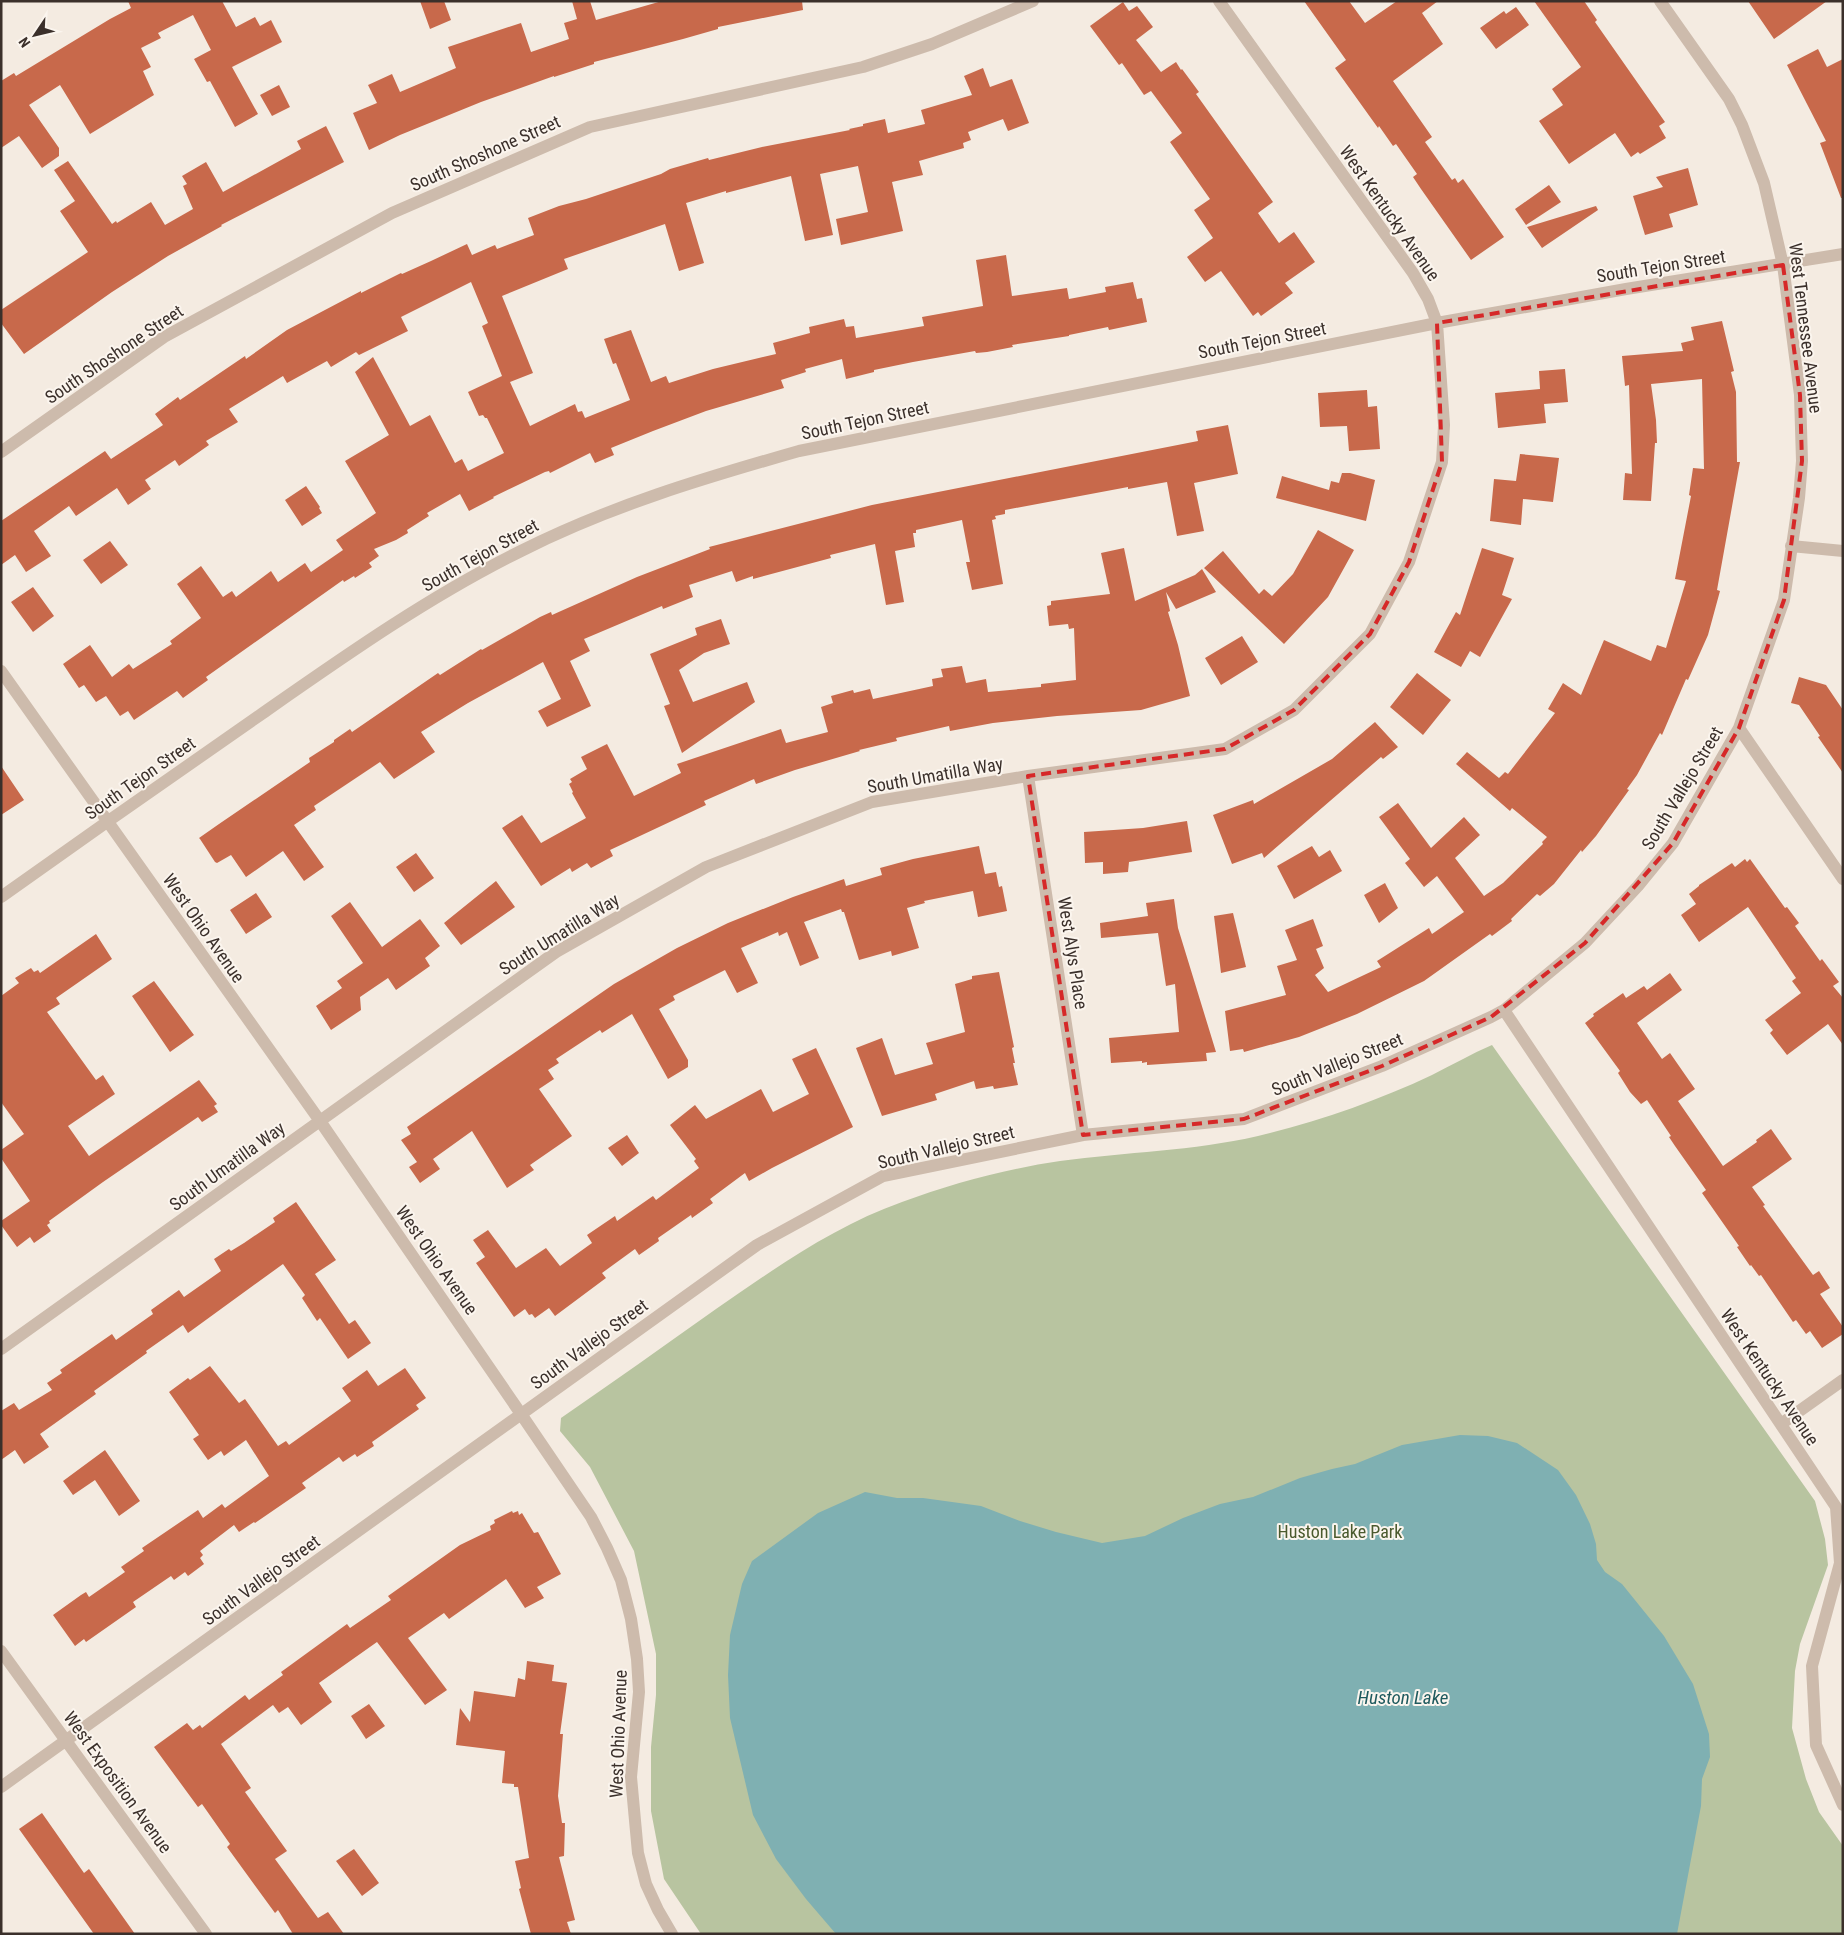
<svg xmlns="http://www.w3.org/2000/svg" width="1844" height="1935" font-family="'Roboto Condensed',sans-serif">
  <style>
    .green { fill: #b8c4a0 }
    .water { fill: #7fb0b2 }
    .building { fill: #c8694b }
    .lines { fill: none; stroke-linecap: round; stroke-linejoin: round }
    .minor { stroke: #cdbbac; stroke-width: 12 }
    .marked { fill: none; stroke: #d62828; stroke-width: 4; stroke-dasharray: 10 6; stroke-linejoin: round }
    .labels { text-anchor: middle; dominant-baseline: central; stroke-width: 4; stroke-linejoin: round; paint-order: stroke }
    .street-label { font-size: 18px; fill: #3b302b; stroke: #fbf5ee }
    .park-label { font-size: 18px; fill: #4a5a2e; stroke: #fbf5ee }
    .water-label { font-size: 19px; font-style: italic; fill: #1f5a5e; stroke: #fbf5ee }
  </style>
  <rect width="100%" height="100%" fill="#f4ebe1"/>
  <path class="green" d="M1492 1045 1815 1501 1825 1539 1828 1565 1800 1644 1795 1671 1792 1728 1806 1779 1819 1812 1843 1846V1934H701L664 1879 651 1811V1747L656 1695V1654L634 1551 590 1467 560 1431 561 1418C613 1382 664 1346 716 1309 774 1269 834 1226 902 1202 953 1183 1006 1169 1060 1161 1126 1152 1193 1151 1258 1136 1317 1122 1377 1101 1432 1075 1452 1065 1471 1054 1492 1045Z"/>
  <path class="water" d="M1460 1435 1488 1436 1517 1443 1558 1470 1576 1495 1590 1524 1596 1544 1597 1560 1605 1572 1622 1584 1664 1636 1693 1684 1709 1734 1710 1757 1702 1779 1701 1806 1677 1934H836L806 1899 776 1859 753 1815 730 1718 728 1675 730 1635 742 1584 752 1561 818 1513 865 1492 897 1498H923L981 1506 1020 1521 1056 1532 1102 1543 1145 1536 1183 1518 1220 1504 1253 1497 1300 1478 1332 1469 1355 1464 1402 1445Z"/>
  <path class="building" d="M128 1H222L236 27 255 17 260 26 271 20 282 42 232 67 258 114 235 127 210 81 207 82 194 59 211 50 193 15 158 33 161 38 141 48 151 67 143 71 154 95 90 134 60 85 29 105 59 148V156L42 168 19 136 1 148V81L14 73 16 76 110 19 131 8Z
    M420 1H444L451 20 430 29Z
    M572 1H590L596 20 662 1H802L803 10 718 27V29L683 39 594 62V64L554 77V76L481 102 400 135 369 150 353 113 377 103 368 85 392 74 400 92 456 68 448 47 521 23 531 52 569 39 564 23 577 19Z
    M1304 1H1349L1365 23 1397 1H1438L1422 13 1443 44 1393 81 1432 137 1425 142 1452 180 1455 178 1458 183 1463 179 1504 237 1471 260 1421 189 1413 177 1417 174 1396 144 1393 146 1379 126 1378 128 1335 68 1346 60Z
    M1534 1H1584L1597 20 1595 22 1665 122 1659 126 1666 138 1640 154 1638 152 1631 157 1615 133 1569 164 1539 121 1563 105 1552 89 1581 67Z
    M1748 1H1827L1774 39Z
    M1123 2 1129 11 1137 6 1153 27 1136 40 1161 72 1176 62 1181 70 1182 69 1199 92 1196 94 1273 202 1258 213 1279 243 1294 232 1315 262 1285 283 1293 293 1261 316 1258 312 1253 316 1221 271 1205 282 1187 257 1213 238 1194 210 1210 199 1170 142 1182 133 1151 91 1144 95 1122 63 1119 65 1090 26Z
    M1516 7 1529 25 1496 49 1480 28 1504 11 1506 14Z
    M1818 49 1827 67 1843 59V198H1841L1820 143 1826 141 1787 65Z
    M983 68 990 87 1012 79 1029 123 1008 131 1003 119 968 132 971 140 963 143 964 148 919 161 923 175 892 182 903 231 841 245 836 219 868 212 858 166 820 174 833 235 805 241 791 176 726 193V191L686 203 704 263 679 271 665 224 564 259 568 269 502 296 533 373 510 382 530 426 575 404 578 412 582 411 585 418 630 400 616 363 613 364 604 339 631 330 651 382 666 376 669 383 713 369 776 354 773 343 810 333 809 327 844 319 846 327 854 326 856 338 924 326 922 317 983 306 976 260 1006 255 1012 296 1067 288 1069 299 1106 292 1105 287 1133 282 1137 299 1142 298 1147 322 1109 330 1108 327 1069 335V336L1012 345 1013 347 987 352 976 353 975 351 913 362 874 370V372L846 379 842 359 805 369 806 372 781 380 784 388 706 411 653 431 611 448 614 455 595 463 590 453 550 473 549 471 545 472 493 497 494 498 469 511 460 494 427 513 429 516 407 530 408 533 396 540 374 549 379 556 369 563 372 567 355 578 354 576 344 582 343 580 206 677 208 680 183 698 177 691 134 720 128 711 120 716 106 696 96 702 84 685 79 688 63 664 90 645 112 677 129 664 133 669 172 644 170 641 201 618 177 584 201 566 223 597 232 591 236 597 271 571 278 582 305 563 311 572 343 550 336 540 376 513 345 461 389 435 355 372 373 357 410 426 430 415 455 463 462 459 468 471 504 453 487 418H485L483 415 479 416 468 392 502 376 482 326 488 323 471 282 401 317 408 331 359 355 356 352 331 367 327 361 287 383 283 376 229 409 238 422 206 441 209 445 179 466 175 460 145 480 151 489 128 505 117 488 76 516 69 506 34 531 51 556 26 572 15 555 1 565V521L105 451 111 459 163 425 155 414 178 397 180 400 245 356 246 359 287 330 361 291V293L401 273 402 274 431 261 467 244 472 255 495 245 497 249 534 235 528 218 559 206 586 199 661 174 670 169 708 158 709 160 762 147 850 130 849 129 863 126V124L885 119 888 133 925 124 921 110 972 95 964 76Z
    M279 85 290 107 272 116 260 95Z
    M326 126 344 162 221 225 222 226 168 256 112 292 24 354 1 323V310L88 252 60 211 75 201 54 170 68 161 112 224 116 221 117 223 151 202 165 225 193 209 183 186 187 184 182 176 206 162 223 192 301 149 297 141Z
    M1688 168 1698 205 1669 214 1673 227 1645 235 1633 196 1663 187 1656 177Z
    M1549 185 1561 202 1526 225 1515 209Z
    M1596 206 1598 210 1542 248 1527 227Z
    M1722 321 1734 371 1731 372 1736 392 1737 462H1740L1717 590 1720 591 1708 635 1688 680 1686 679 1662 735 1660 733 1637 775 1627 789 1629 790 1596 836 1582 852 1581 850 1554 884 1540 896 1537 894 1511 919 1512 921 1492 936 1490 934 1424 981 1357 1014 1299 1037 1244 1052 1243 1049 1230 1051 1225 1011 1286 995 1277 966 1297 960 1285 930 1313 919 1323 946 1316 949 1324 968 1315 975 1328 992 1381 967 1377 961 1429 928 1432 934 1464 912 1437 876 1424 887 1405 863 1410 859 1379 817 1398 803 1431 848 1464 817 1480 835 1455 858 1484 896 1503 883 1543 844 1542 842 1547 837 1512 808 1510 811 1456 764 1467 752 1499 778 1505 772 1508 774 1555 713 1548 709 1563 683 1581 695 1604 640 1651 661 1657 645 1666 648 1686 581 1675 579 1691 496 1689 495 1693 468 1704 469 1702 379 1651 384 1656 420 1657 443H1655L1651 501 1623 500 1625 473 1632 474 1629 385 1625 386 1622 356 1683 351 1681 343 1694 340 1691 327Z
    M1565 369 1568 402 1544 404 1546 423 1498 428 1495 393 1540 389 1539 371Z
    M1367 390 1368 407 1377 406 1380 449 1349 451 1347 426 1320 427 1318 393Z
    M1228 425 1238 474 1194 483 1204 531 1177 536 1167 482 1128 489V487L1005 510V514L995 516 996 519 992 520 1003 584 972 590 966 562H970L962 520 916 530V533H913L915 547 895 551 904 602 886 605 875 544 830 555 831 558 753 579V576L736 582 732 571 689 585 693 597 663 609 662 606 584 639 590 651 570 661 591 706 547 727 538 711 561 699 543 662 468 703 421 732 435 752 394 779 380 762 314 806 316 810 294 825 324 867 304 881 283 851 246 877 231 855 217 863 215 862 200 839 199 838 219 824 310 762 309 758 334 742V740L350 729 352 732 438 673 440 675 481 649 482 650 540 617 551 612 552 615 637 577 710 549 709 547 872 505 1198 441 1196 431Z
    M1520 454 1559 458 1553 502 1523 499 1521 525 1490 521 1494 479 1516 481Z
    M1342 473H1350L1375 480 1366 521 1276 498 1282 476 1329 490 1331 481 1339 483Z
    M306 486 320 507 319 508 322 513 302 526 285 500Z
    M1318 530 1354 550 1328 597 1284 644 1204 568 1223 551 1259 594 1264 589 1272 596 1293 574Z
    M110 541 128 565 101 584 83 560Z
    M1124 548 1135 601 1195 575 1202 569 1216 592 1176 609 1166 592 1170 611 1168 612 1178 645 1190 696 1141 710 1057 716 993 723 950 731 949 726 896 738 897 741 859 750 860 751 795 770 756 784 754 779 704 801 706 805 610 850 613 856 591 868 587 863 572 872 570 868 541 886 502 828 522 815 541 843 586 818 572 793 573 792 569 784 572 782 570 779 587 769 581 757 607 744 634 796 681 773 677 764 781 729 786 743 828 732 821 707 833 703 831 696 853 690 854 693 870 689 873 699 933 686 932 679 943 677 941 669 962 666 966 683 986 679 988 692 1041 687V684L1076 680 1074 628 1069 629 1068 624 1049 626 1047 606 1051 605V601L1110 594 1101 553Z
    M1482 548 1514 558 1502 595 1512 599 1480 657 1470 651 1461 667 1434 652 1456 612 1460 615Z
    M33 587 54 616 33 632 11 602Z
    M721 619 730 644 704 653 679 670 693 702 747 682 755 702 682 753 664 706 670 704 650 654 697 635 695 628Z
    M1242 636 1258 662 1221 685 1205 658Z
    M1417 673 1451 700 1423 735 1390 707Z
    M1799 677 1826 685 1843 710V773L1818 737 1820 736 1799 705 1791 703Z
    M1375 722 1398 747 1383 759 1381 757 1264 858 1262 853 1232 864 1213 815 1253 800 1254 804 1332 759Z
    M1 766 24 800 1 815Z
    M1187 821 1192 852 1129 862 1128 872 1103 874V862L1085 863 1084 832 1143 828Z
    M979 846 985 874 996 872 999 887 1002 886 1007 911 978 917 973 891 924 901 925 903 907 908 919 948 892 956 891 951 859 960 844 912H842L841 909 804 922 819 958 800 966 787 932 779 936 778 932 741 948 758 983 737 993 725 970 673 996 675 1000 659 1009 688 1060V1067L668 1079 632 1014 602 1033 600 1030 556 1059 559 1063 548 1070 554 1079 539 1089 572 1136 530 1165 534 1170 507 1188 472 1131 433 1159 440 1169 420 1183 409 1167 417 1162 401 1140 411 1134 407 1127 614 984 677 948 728 923 793 897 844 879 846 886 882 875 880 868 913 859Z
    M1312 846 1319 857 1330 850 1342 871 1294 899 1277 866Z
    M416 853 434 878 414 892 396 867Z
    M1745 859 1747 862 1750 859 1785 908 1787 907 1799 923 1795 926 1820 961 1822 959 1839 982 1833 986 1843 998V1045L1828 1024 1787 1055 1770 1033 1773 1030 1765 1020 1801 993 1792 981 1796 978 1748 907 1699 942 1681 915 1696 904 1689 894 1699 886V885L1732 863 1735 867Z
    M496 881 515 907 461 945 444 923Z
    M1385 883 1398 908 1379 923 1364 895Z
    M256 893 272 917 246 934 230 910Z
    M1174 899 1178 928 1216 1052 1206 1053 1207 1061 1147 1065V1062L1142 1063V1061L1111 1063 1109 1038 1179 1032 1175 984 1166 986 1158 933 1101 938 1100 923 1148 916 1146 903Z
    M350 902 382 947 420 919 440 946 425 958 430 966 396 990 388 978 360 997 361 1010 331 1030 316 1006 342 988 337 981 363 963 331 916Z
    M1233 913 1246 967 1221 973 1214 916Z
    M96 934 112 959 56 998 60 1004 47 1012 96 1080 103 1075 115 1094 68 1126 89 1156 199 1080 217 1104 214 1106 218 1112 202 1122 198 1117 103 1182 49 1221 50 1223 47 1225 51 1231 34 1243 30 1237 17 1247 1 1225V1221L30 1201 1 1158V1150L24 1134 1 1102V996L19 983 15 978 31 968 34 972 38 970 40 973Z
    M999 972 1014 1047 1012 1048 1015 1063H1013L1018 1085 994 1089 993 1086 976 1089 974 1081 935 1094 937 1100 882 1116 856 1048 882 1038 895 1075 933 1064 926 1043 965 1032 955 984 972 979V976Z
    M1670 973 1682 990 1637 1023 1662 1059 1670 1053 1695 1089 1678 1101 1723 1166 1757 1142 1756 1140 1771 1129 1792 1159 1752 1187 1765 1205 1763 1206 1813 1275 1819 1271 1830 1288 1820 1294 1843 1327V1334L1822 1348 1810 1331 1806 1334 1796 1320 1793 1322 1761 1275 1759 1276 1751 1265 1750 1266 1737 1247 1739 1246 1702 1193 1706 1190 1675 1146 1669 1137 1671 1136 1647 1100 1641 1104 1630 1092 1618 1073 1620 1071 1585 1023 1594 1016 1593 1014 1623 993 1626 998 1644 986 1647 990Z
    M154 981 194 1035 170 1052 132 996Z
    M816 1048 853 1127 772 1168 749 1181 745 1173 710 1199 713 1203 692 1218 691 1215 658 1238 659 1241 639 1255 635 1249 602 1273 606 1278 555 1316 549 1308 535 1318 532 1314 529 1315 525 1309 514 1317 476 1263 485 1257 473 1240 488 1230 516 1268 546 1248 560 1266 592 1243 587 1235 615 1216 617 1221 653 1196 656 1200 699 1168 694 1161 696 1159 670 1125 695 1105 706 1119 761 1089 773 1112 809 1094 792 1059Z
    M627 1135 639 1153 622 1166 608 1148Z
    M296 1202 336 1260 315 1274 349 1324 355 1320 371 1343 348 1359 320 1318 317 1321 302 1298 305 1295 283 1264 188 1333 183 1325 146 1351 147 1353 94 1391 96 1394 40 1434 49 1447 24 1464 15 1450 1 1460V1411L14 1403 19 1410 52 1390 47 1383 62 1373 60 1370 112 1334 116 1340 153 1314 151 1310 179 1290 184 1297 221 1271 214 1259 229 1249 231 1251 244 1243 275 1222 273 1218Z
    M210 1366 239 1403 245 1399 278 1446 286 1441 289 1445 351 1401 342 1388 367 1370 378 1386 405 1368 426 1398 416 1405 419 1409 372 1442 374 1446 357 1457 355 1454 343 1462 339 1457 302 1483 306 1488 255 1523 254 1522 239 1532 234 1525 200 1551 203 1555 200 1558 204 1564 188 1576 185 1572 174 1580 171 1576 133 1602 136 1607 86 1642 84 1639 75 1646 53 1615 81 1595 86 1592 89 1597 125 1572 121 1567 144 1551 142 1548 198 1510 203 1518 222 1504 225 1508 269 1476 246 1440 224 1456 221 1451 208 1460 193 1439 199 1435 169 1392 188 1378 190 1380Z
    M105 1450 140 1501 119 1516 95 1480 73 1495 63 1481Z
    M512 1511 513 1513 518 1511 519 1515 522 1513 534 1533 538 1532 561 1574 537 1587 544 1598 525 1608 506 1579 449 1619 444 1613 408 1638 447 1690 425 1705 377 1642 319 1683 332 1702 301 1725 288 1707 279 1713 273 1705 221 1744 251 1788 245 1792 287 1851 275 1859 318 1918 328 1912 344 1934H293L278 1910 275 1913 227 1847 230 1844 202 1804 198 1807 154 1747 187 1723 193 1730 200 1725 202 1728 245 1695 249 1700 283 1675 281 1672 347 1624 350 1628 391 1600 388 1596 460 1545 491 1530 490 1526 495 1523 494 1520Z
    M527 1661 554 1665 552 1681 567 1683 560 1734H563L558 1796 562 1823H565L564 1856 559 1857 575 1920 567 1922 571 1934H531L519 1889 521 1888 515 1861 529 1858 518 1787H514V1784L502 1783 505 1751 456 1745 460 1708 470 1722 474 1691 515 1697 518 1678 525 1680Z
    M369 1704 385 1726 366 1739 351 1716Z
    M42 1813 84 1873 89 1869 135 1934H94L19 1829Z
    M354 1849 379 1883 362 1896 336 1861Z"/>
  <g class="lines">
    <path class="minor" d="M1 452 164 337 392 213 590 127 863 67 932 44 1033 1
      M1791 546 1843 551
      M1 671 320 1121 521 1414 591 1517 607 1548 621 1580 631 1619 637 1659 639 1692 631 1777 638 1853 646 1884 658 1910 672 1934
      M1739 728 1843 879
      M1028 776 1083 1135
      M1 897C88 835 175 774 263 713 346 655 430 596 521 551 610 506 704 478 799 451L1437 323 1626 289 1843 254
      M1504 1010 1836 1507 1840 1563 1812 1666 1816 1745 1843 1805
      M1 1349 556 952 706 867 872 802 1028 776 1225 749 1294 710 1370 634 1409 562 1442 462 1444 425 1437 323 1428 299 1413 273 1219 1
      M1781 1424 1843 1380
      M1 1651 206 1934
      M1 1787 757 1245 883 1176 1083 1135 1244 1119 1382 1066 1491 1017 1504 1010 1585 943 1638 886 1673 843 1739 728 1784 600 1799 498 1802 461 1800 395 1783 265 1764 183 1742 125 1729 99 1660 1"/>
  </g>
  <path class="marked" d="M1783 265 1800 395 1802 461 1784 600 1739 728 1673 843 1585 943 1491 1017 1382 1066 1244 1119 1083 1135 1028 776 1225 749 1294 710 1370 634 1409 562 1442 462 1437 323Z"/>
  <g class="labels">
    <g class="street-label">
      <text transform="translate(485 153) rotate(-24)">South Shoshone Street</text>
      <text transform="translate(1390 213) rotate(55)">West Kentucky Avenue</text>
      <text transform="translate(1661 266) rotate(-9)">South Tejon Street</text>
      <text transform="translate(1806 328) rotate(83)">West Tennessee Avenue</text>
      <text transform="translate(1262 340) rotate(-11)">South Tejon Street</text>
      <text transform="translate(114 354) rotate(-34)">South Shoshone Street</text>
      <text transform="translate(865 420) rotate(-12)">South Tejon Street</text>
      <text transform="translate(480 555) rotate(-29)">South Tejon Street</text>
      <text transform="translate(935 775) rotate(-10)">South Umatilla Way</text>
      <text transform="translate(140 778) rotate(-35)">South Tejon Street</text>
      <text transform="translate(1682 788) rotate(-59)">South Vallejo Street</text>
      <text transform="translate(204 928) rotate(55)">West Ohio Avenue</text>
      <text transform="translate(559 934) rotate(-32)">South Umatilla Way</text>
      <text transform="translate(1073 953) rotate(81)">West Alys Place</text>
      <text transform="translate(1337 1064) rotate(-22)">South Vallejo Street</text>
      <text transform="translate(946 1147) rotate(-13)">South Vallejo Street</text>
      <text transform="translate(227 1166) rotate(-36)">South Umatilla Way</text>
      <text transform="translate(437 1260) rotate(55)">West Ohio Avenue</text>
      <text transform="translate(589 1344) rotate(-36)">South Vallejo Street</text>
      <text transform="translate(1770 1377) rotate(56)">West Kentucky Avenue</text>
      <text transform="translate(261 1580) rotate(-36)">South Vallejo Street</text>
      <text transform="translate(618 1734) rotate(-88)">West Ohio Avenue</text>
      <text transform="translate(118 1782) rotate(54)">West Exposition Avenue</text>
    </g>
    <g class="park-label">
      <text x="1340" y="1531">Huston Lake Park</text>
    </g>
    <g class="water-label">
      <text x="1403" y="1697">Huston Lake</text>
    </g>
  </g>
  <rect width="1844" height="1935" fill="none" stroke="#3b302b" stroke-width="5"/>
  <g transform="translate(35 35) rotate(235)" stroke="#fbf5ee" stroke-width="4" paint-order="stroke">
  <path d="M0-4L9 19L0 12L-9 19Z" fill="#3b302b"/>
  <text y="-8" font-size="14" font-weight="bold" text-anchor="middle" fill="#3b302b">N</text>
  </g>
</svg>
